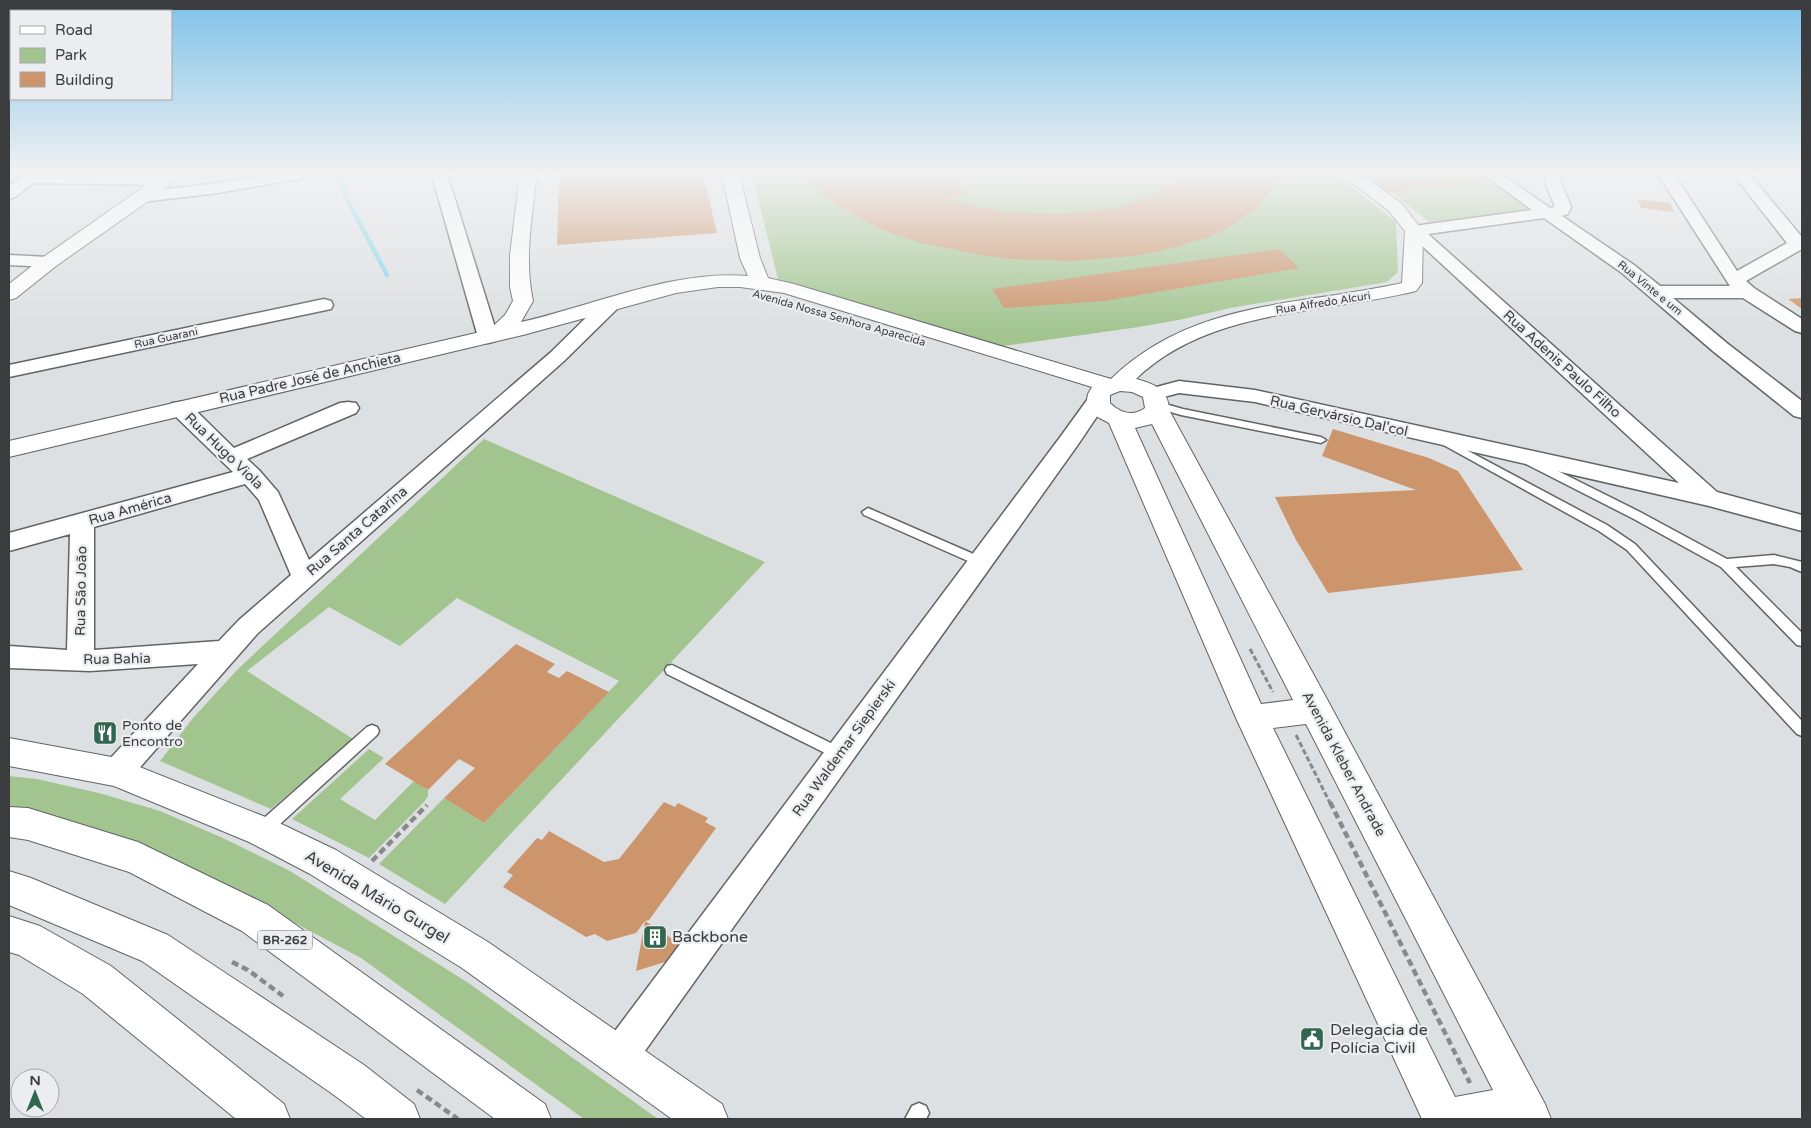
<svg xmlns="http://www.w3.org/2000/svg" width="1811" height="1128" font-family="'Varela Round',sans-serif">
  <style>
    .green { fill: #a2c58f }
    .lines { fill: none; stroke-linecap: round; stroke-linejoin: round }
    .stream { stroke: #81d8eb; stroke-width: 4.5 }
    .building { fill: #cd956c }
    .service-casing { stroke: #616465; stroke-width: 3 }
    .minor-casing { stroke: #616465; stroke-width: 3 }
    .tertiary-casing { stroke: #616465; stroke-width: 2 }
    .secondary-casing { stroke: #616465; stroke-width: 2 }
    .primary-casing { stroke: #616465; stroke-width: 2 }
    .path-far1 { stroke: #87898b; stroke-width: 3; stroke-dasharray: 5.5 2.5; stroke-linecap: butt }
    .path { stroke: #87898b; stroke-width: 4.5; stroke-dasharray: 7 4; stroke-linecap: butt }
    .service { fill: #fff; fill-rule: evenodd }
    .minor { fill: #fff; fill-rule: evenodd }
    .tertiary { fill: #fff; fill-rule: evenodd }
    .secondary { fill: #fff; fill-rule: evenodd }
    .primary { fill: #fff; fill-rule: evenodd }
    .labels { text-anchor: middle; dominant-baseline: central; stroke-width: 4.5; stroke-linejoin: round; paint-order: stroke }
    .far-street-label { font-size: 11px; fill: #3b3c3d; stroke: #ebedf0 }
    .shield { fill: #ebedf0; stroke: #707173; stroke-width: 1 }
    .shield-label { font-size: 12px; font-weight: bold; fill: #3b3c3d }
    .street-label { font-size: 14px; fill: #3b3c3d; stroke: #ebedf0 }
    .poi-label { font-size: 14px; fill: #3b3c3d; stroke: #ebedf0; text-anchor: start }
    .near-street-label { font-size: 16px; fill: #3b3c3d; stroke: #ebedf0 }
    .near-poi-label { font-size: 16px; fill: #3b3c3d; stroke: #ebedf0; text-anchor: start }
  </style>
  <rect width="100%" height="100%" fill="#dde0e2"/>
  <path class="green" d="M752 174H1335L1396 222 1398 272 1387 282 1230 308 1179 320 1132 328 1003 346 778 279Z
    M1488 180 1536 214 1436 227 1391 192Z
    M484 439 765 562 445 904 379 864 444 798 484 823 619 681 457 598 400 646 329 607 247 671 353 739 271 809 160 761 193 718 237 670Z
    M369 749 384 758 340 799 375 820 414 781 428 790V796L424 802 369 858 292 819Z
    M9 776 37 779 99 793 160 811 223 838 290 871 467 982 658 1119H584L361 958 274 912 73 824 9 810Z"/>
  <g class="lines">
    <path class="stream" d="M338 174 348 201 387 275"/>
  </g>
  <path class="building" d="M559 174H703L717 233 557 245Z
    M808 174H953L966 197 946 199 950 200 1003 212 1062 214 1117 208 1140 201 1159 192 1173 183 1181 174H1276L1274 184 1267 196 1258 207 1228 228 1209 237 1161 251 1133 256 1073 261 1010 259 980 255 922 243 897 235 874 226 837 205 823 194Z
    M1361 174H1479L1488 180 1391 192 1383 191Z
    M1637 199 1670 203 1674 212 1641 208Z
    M1279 249 1299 268 1105 301 1004 308 992 289Z
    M1802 298V309L1788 299Z
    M1333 429 1429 458 1458 471 1523 570 1328 593 1296 540 1275 497 1416 490 1322 456Z
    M516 644 555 664 547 672 559 678 567 671 609 692 484 823 444 798 475 768 459 759 428 790 385 764Z
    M664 802 675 807 678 803 708 818 705 822 716 828 649 920 645 921 636 933 607 941 595 934 586 937 503 887 513 875 507 872 537 838 542 840 549 831 604 862 619 859Z
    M645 921 694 953 636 971Z"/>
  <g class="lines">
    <defs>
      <path id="service" d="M1158 402 1183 409 1321 437 1326 440 1321 443 1181 415 1154 407 1153 405 1154 403Z
        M1444 438 1607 525 1635 544 1802 721V736L1797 734 1627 550 1599 531 1440 443 1438 441 1440 439Z
        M1530 457 1640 512 1727 559 1774 555 1802 562V572L1790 567 1774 564 1736 567 1802 633V646L1797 645 1721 567 1632 518 1526 464 1524 461Z
        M868 508 985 559 987 562 985 565H977L864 515 862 512Z
        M672 665 845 750 847 754 845 758 840 760 835 758 667 674 665 670 667 666Z
        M372 725 377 727 379 731 377 735 267 836 261 838 255 836 253 831 255 826 367 727Z
        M919 1103 926 1106 929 1113 926 1119H905L912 1106Z"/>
      <path id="minor" d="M25 174 164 175 170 177 172 180 170 183 164 185 33 183 15 197 9 199V186Z
        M273 174H306L303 177 298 179 218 193 142 202 136 200 134 197 136 194 142 192 218 183Z
        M427 174H446L448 177 498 337 495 341 488 343 481 341 478 337 433 179Z
        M1483 174H1501L1550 208 1555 207 1545 182 1544 174H1560L1561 182 1571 207 1568 214 1562 216 1634 265 1660 286H1730L1658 174H1674L1737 271 1787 243 1733 174H1749L1802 237V249L1746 281 1754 288 1802 319V333L1795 331 1743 298H1673L1728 344 1802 401V418L1794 416 1714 352 1622 273 1544 218 1428 234 1717 492 1802 515V531L1709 506 1255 402 1179 393 1152 400 1145 398 1142 394 1145 390 1179 381 1255 390 1679 483 1406 231 1408 227 1414 226 1532 210Z
        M9 255 49 257 55 258 58 262 55 266 49 267 9 265Z
        M611 298 618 300 620 304 618 308 564 361 257 634 128 781 117 785 106 781 102 772 106 763 198 664 90 671 9 668V646L67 650 70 534 9 551V533L233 472 172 413 169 408 172 403 180 402 188 403 234 448 340 403 348 402 356 403 359 408 356 413 247 459 259 470 278 492 309 560 550 353 604 300ZM245 484 259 500 291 575 239 620 219 641 94 650V527Z
        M324 299 331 301 333 305 331 309 9 377V365Z
        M1097 394 1104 396 1108 400 1077 446 632 1069 619 1074 606 1069 601 1056 606 1043 1061 436 1090 396Z"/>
      <path id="tertiary" d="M162 174H181L161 192 56 266 16 298 9 300V284L42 258Z
        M520 174H537C532 216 524 259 533 301L521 322C592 306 675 269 748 276L740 258 722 174H739L760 258 768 278 794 284 1111 379C1192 300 1299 306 1402 283L1405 231 1389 211 1341 174H1361L1401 203 1423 231 1422 283 1416 291C1323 314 1210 308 1136 379 1153 383 1169 390 1169 410L1328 701 1545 1104 1551 1119H1422L1236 718 1109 423 1096 416 1086 405 1088 394 1092 387 784 293 740 287H718L676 293 523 335 9 457V441L489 330 505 315 513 301 510 287V255ZM1120 391 1132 392 1143 397 1145 408C1133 417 1120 413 1110 403V395ZM1152 424 1293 700 1261 704 1135 428ZM1306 724 1493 1090 1455 1097 1273 728Z"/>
      <path id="secondary" d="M9 738 117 758 273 820 336 850 488 942 722 1104 728 1119H672L462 968 310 874 249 842 114 786 9 766Z
        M9 916 40 926 111 966 284 1104 290 1119H236L83 994 19 955 9 952Z"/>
      <path id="primary" d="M9 807 28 808 138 842 268 905 545 1104 551 1119H495L242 931 129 872 28 840 9 837Z
        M9 871 31 878 168 935 364 1065 414 1104 420 1119H366L334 1095 142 961 9 905Z"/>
    </defs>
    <use href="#service" class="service-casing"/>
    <use href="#minor" class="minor-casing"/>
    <use href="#tertiary" class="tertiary-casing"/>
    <use href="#secondary" class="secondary-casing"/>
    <use href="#primary" class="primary-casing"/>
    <path class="path-far1" d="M1250 649 1273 692
      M1296 735 1330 803"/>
    <path class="path" d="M1330 802 1470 1083
      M372 861 427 805
      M232 962 248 970 283 996
      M417 1090 458 1119"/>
    <use href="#service" class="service"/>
    <use href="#minor" class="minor"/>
    <use href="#tertiary" class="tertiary"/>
    <use href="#secondary" class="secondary"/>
    <use href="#primary" class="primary"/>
  </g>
  <linearGradient id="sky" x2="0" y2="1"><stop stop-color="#7fc2e9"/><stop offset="0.52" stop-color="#f0f1f2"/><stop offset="1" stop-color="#f0f1f2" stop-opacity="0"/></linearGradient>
  <rect width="1811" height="332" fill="url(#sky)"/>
  <defs>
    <symbol id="restaurant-square" viewBox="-11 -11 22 22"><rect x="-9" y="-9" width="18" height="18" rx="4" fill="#30674e" stroke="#ebedf0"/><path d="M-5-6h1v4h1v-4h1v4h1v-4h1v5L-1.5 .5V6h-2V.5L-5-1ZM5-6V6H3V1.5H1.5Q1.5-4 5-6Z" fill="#fff"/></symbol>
    <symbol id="building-square" viewBox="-11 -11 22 22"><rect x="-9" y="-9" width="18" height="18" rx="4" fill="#30674e" stroke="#ebedf0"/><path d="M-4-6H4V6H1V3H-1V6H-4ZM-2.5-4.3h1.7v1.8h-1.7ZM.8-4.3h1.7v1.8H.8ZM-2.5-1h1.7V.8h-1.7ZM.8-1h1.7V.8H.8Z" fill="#fff"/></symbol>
    <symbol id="civic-square" viewBox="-11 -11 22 22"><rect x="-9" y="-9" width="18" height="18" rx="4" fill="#30674e" stroke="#ebedf0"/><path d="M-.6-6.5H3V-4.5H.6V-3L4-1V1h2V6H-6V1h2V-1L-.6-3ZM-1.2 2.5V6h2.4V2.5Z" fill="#fff"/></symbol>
  </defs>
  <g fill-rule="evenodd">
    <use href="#restaurant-square" x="91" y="719" width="28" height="28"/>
    <use href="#building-square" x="641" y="923" width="28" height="28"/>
    <use href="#civic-square" x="1298" y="1025" width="28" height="28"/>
  </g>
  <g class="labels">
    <g class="far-street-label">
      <text transform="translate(1650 288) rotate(39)">Rua Vinte e um</text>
      <text transform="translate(1323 303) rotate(-9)">Rua Alfredo Alcuri</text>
      <text transform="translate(839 318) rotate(16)">Avenida Nossa Senhora Aparecida</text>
      <text transform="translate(166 338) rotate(-12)">Rua Guarani</text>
    </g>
    <rect class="shield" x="257.5" y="930.5" width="55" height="19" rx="4"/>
    <g class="shield-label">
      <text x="285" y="940">BR-262</text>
    </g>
    <g class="street-label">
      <text transform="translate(1562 364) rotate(42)">Rua Adenis Paulo Filho</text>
      <text transform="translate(310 378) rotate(-13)">Rua Padre José de Anchieta</text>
      <text transform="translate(1339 416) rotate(13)">Rua Gervársio Dal'col</text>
      <text transform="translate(224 451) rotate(44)">Rua Hugo Viola</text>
      <text transform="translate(130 509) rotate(-16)">Rua América</text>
      <text transform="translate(357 531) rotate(-41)">Rua Santa Catarina</text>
      <text transform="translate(81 591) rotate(-89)">Rua São João</text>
      <text transform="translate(117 659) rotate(-1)">Rua Bahia</text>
      <text transform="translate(844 748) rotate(-54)">Rua Waldemar Siepierski</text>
      <text transform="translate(1344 764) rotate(62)">Avenida Kleber Andrade</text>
    </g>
    <g class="poi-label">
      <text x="122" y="725">Ponto de<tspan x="122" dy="16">Encontro</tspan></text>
    </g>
    <g class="near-street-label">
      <text transform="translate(377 897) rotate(31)">Avenida Mário Gurgel</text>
    </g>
    <g class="near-poi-label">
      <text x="672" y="937">Backbone</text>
      <text x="1330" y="1030">Delegacia de<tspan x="1330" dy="18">Polícia Civil</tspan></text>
    </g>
  </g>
  <rect width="1811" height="1128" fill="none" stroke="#3b3c3d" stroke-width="20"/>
  <rect x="10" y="10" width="162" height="90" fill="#ebedf0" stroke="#a5a6a8"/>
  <rect x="20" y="26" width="25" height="8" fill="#ffffff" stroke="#a5a6a8"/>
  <text x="55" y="35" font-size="15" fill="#3b3c3d">Road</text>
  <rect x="20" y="48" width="25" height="15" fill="#a2c58f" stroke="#a5a6a8"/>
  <text x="55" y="60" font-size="15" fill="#3b3c3d">Park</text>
  <rect x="20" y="72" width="25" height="15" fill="#cd956c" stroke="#a5a6a8"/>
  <text x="55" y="85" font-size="15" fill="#3b3c3d">Building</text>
  <g transform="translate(35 1093)"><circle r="24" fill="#ebedf0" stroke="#a5a6a8"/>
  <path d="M0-4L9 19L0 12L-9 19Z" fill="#30674e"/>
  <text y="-8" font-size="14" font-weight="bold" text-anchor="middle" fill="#3b3c3d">N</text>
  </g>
</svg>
